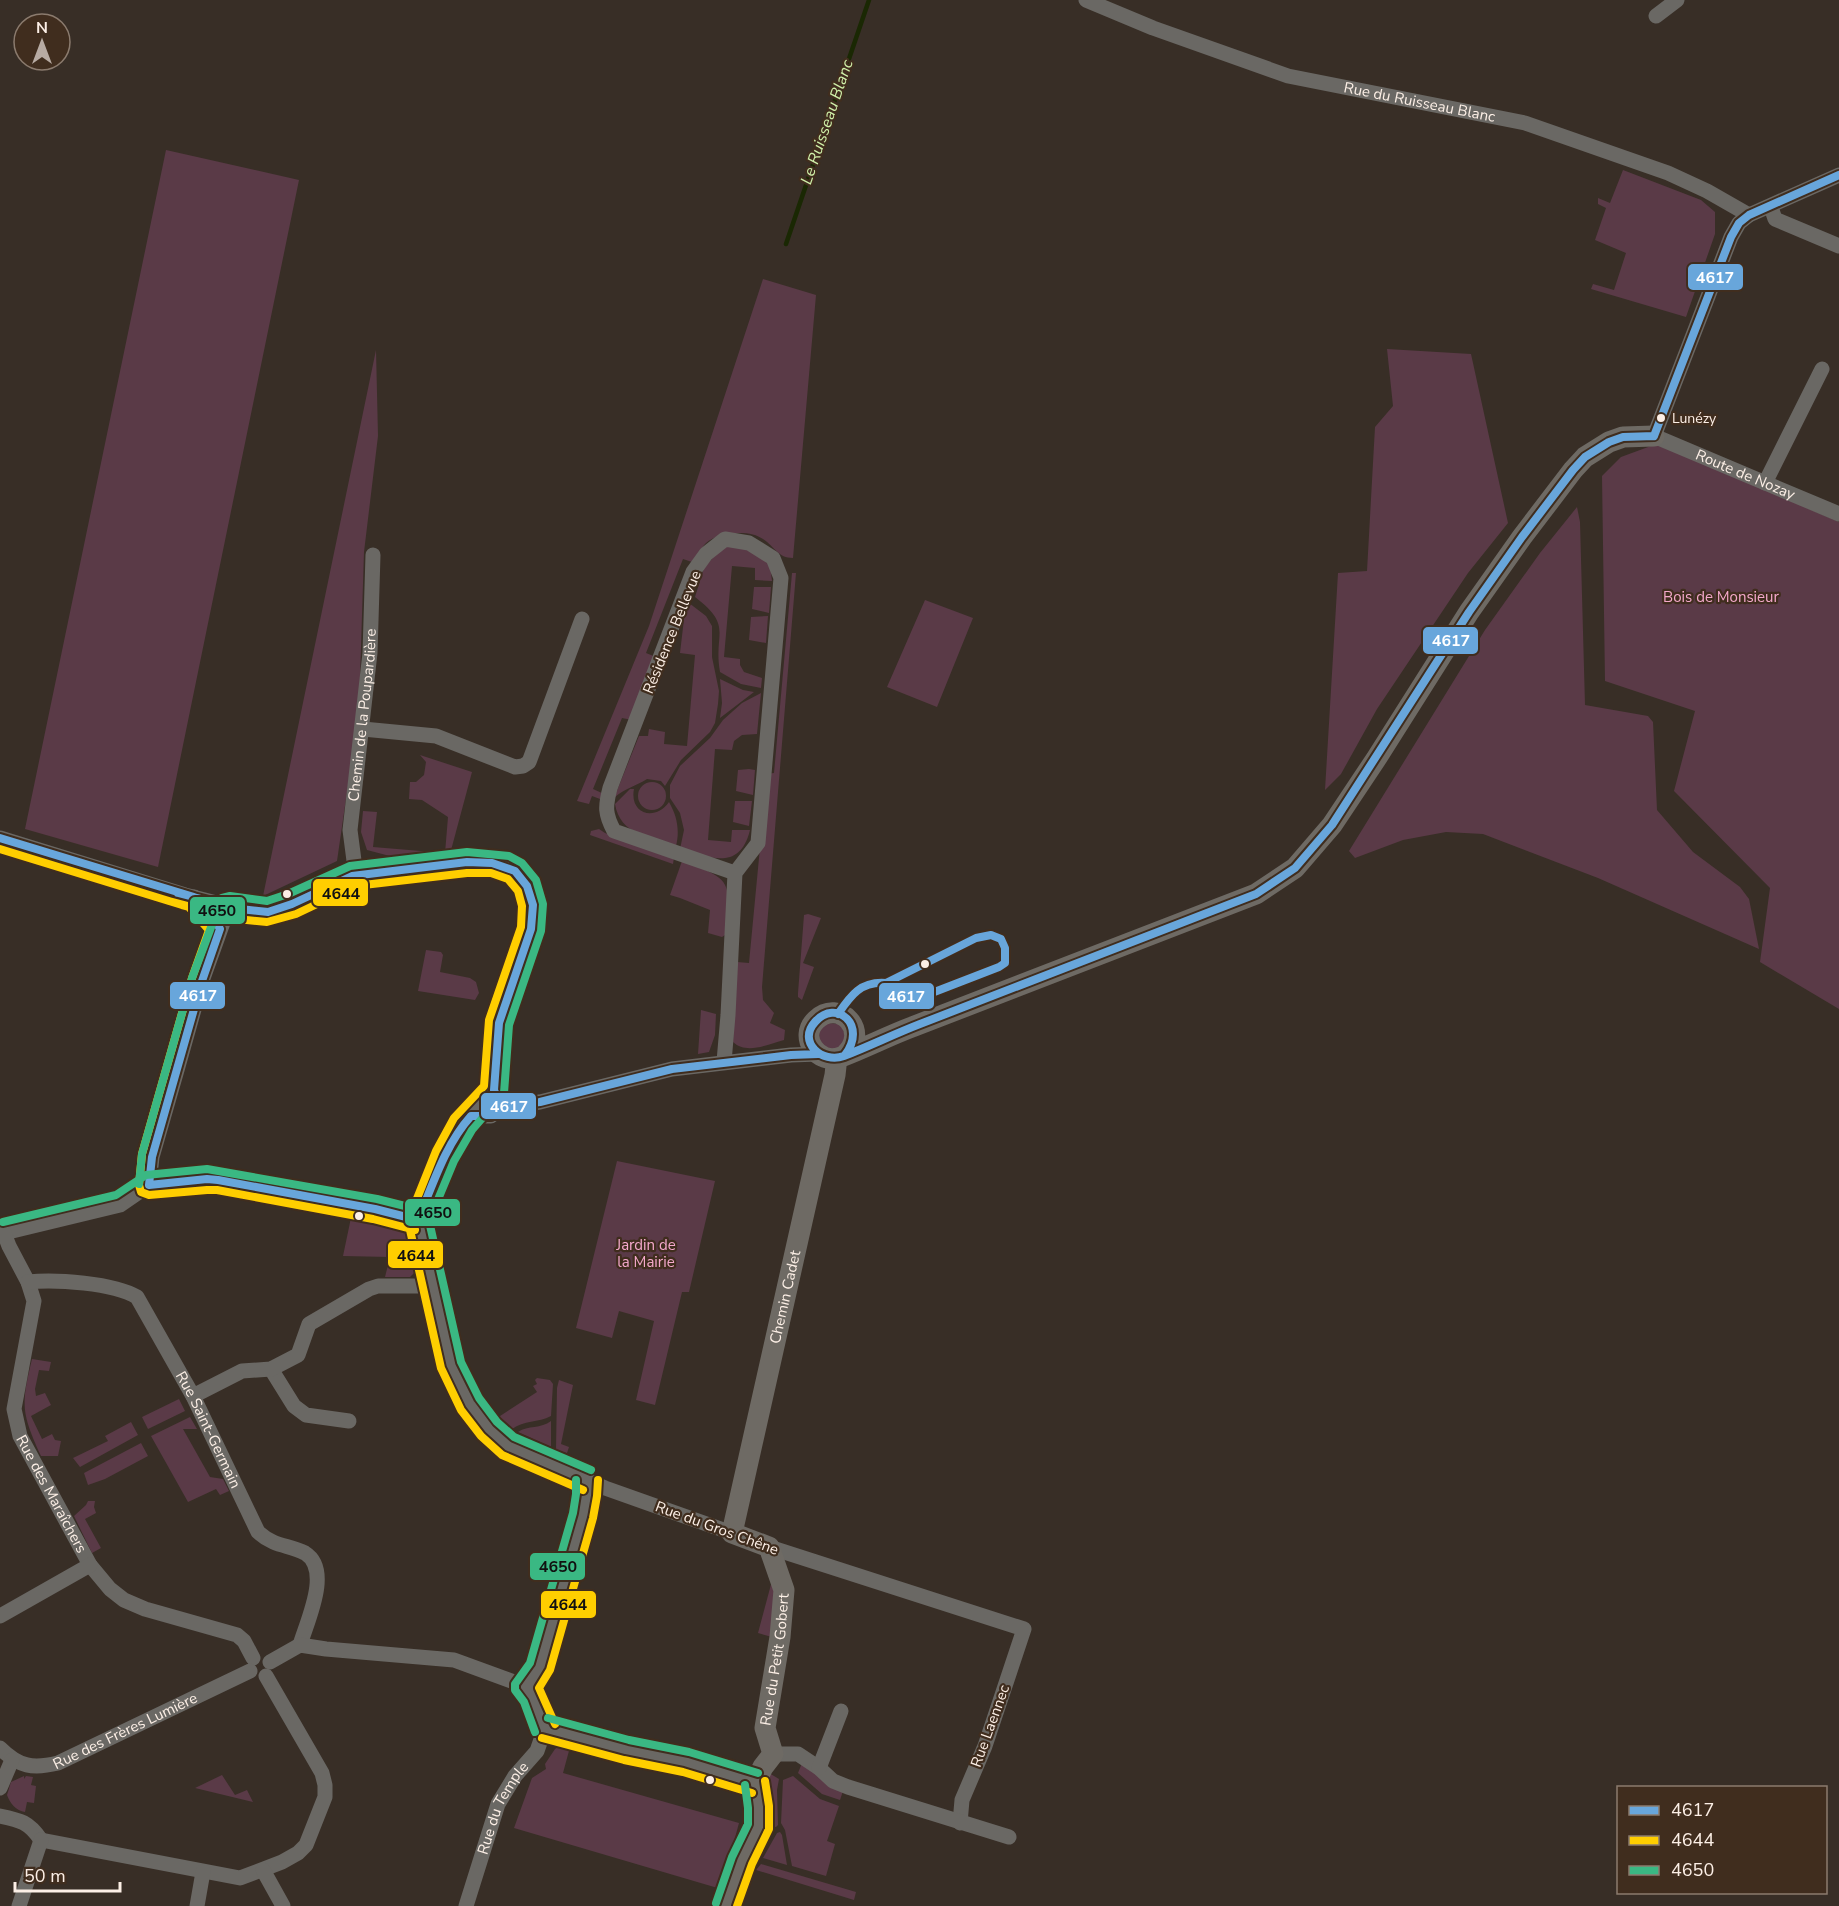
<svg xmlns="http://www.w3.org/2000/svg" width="1839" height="1906" font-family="'Nunito Sans',sans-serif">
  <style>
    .green { fill: #5a3a47 }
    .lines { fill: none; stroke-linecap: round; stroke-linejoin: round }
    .stream { stroke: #1a2803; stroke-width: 4.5 }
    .street { stroke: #6a6864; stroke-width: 15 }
    .secondary { stroke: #6e6a64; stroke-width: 21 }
    .bus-1-casing { stroke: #402d1e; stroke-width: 12 }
    .bus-2-casing { stroke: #402d1e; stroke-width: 12 }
    .bus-3-casing { stroke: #402d1e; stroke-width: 12 }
    .bus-1 { stroke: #68a6db; stroke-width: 8 }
    .bus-2 { stroke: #ffce00; stroke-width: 8 }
    .bus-3 { stroke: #3ab883; stroke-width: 8 }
    .bus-dot { fill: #fcefe6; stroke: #402d1e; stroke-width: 2 }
    .labels { text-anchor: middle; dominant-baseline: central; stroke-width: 4.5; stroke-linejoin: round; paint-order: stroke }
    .bus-label { font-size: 14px; fill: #fcefe6; stroke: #402d1e; text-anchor: start }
    .street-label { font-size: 15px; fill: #fcefe6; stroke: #402d1e }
    .park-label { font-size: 15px; fill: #f5a9cc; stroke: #402d1e }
    .water-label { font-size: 16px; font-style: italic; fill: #d0f1aa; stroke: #402d1e }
    .line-badge { stroke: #402d1e; stroke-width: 2 }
    .badge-label { font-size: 16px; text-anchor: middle; font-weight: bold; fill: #fff }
    .pale-badge-label { font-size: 16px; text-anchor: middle; font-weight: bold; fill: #111 }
  </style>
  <rect width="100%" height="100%" fill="#382e26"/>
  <path class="green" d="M166 150 299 180 158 867 25 829Z
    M1623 170 1701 200 1715 212V234L1686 317 1591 289 1593 284 1614 290 1626 253 1595 240 1606 208 1598 204V198L1610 203Z
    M763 279 816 295 793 558C778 558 775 547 763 539 750 529 718 532 706 543 701 548 697 557 692 562L683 559 646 653 656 657 632 720 622 718 593 789 604 794 600 799 592 796 589 804 577 801 649 626Z
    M1387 349 1471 354 1508 523 1468 573 1377 709 1341 774 1325 790 1338 573 1367 571 1375 427 1393 406Z
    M376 350 378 436 364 552 359 709 337 861 263 896Z
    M1659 443 1839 522V1009L1760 962 1770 888 1674 791 1695 711 1605 681 1602 476 1621 457Z
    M1577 507 1580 522 1585 705 1648 716 1653 722 1657 810 1693 852 1740 887 1749 899 1759 949 1598 878 1483 834 1446 832 1403 840 1355 858 1349 851 1485 630 1540 553Z
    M723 546 750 548 770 565 772 581 755 580V568L732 566 724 657 740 659V665L744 672 762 678 761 688 741 684 720 672C713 632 734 627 695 597L704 568Z
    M792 573H796L762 987 763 1000 774 1013 770 1023 785 1030 784 1040C768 1044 747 1055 733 1042L737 962 749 963 767 774 774 773Z
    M754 587H771L769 613 752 609Z
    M925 600 973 618 937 707 887 687Z
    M689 603 706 616 712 626V657L719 691 718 704 715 723 710 732 681 760 665 786 661 781 647 779C636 786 625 788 614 798L639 736H648L649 729 665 732 664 744 687 746 695 655 680 653 684 619Z
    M768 616 766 643 749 640 751 617Z
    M720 679 743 690 754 692 720 718 722 703Z
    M761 693 757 734 742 735 734 741 732 750 715 749 708 840 731 842 732 830H750C740 871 711 858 680 849L684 830 680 813 670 798V785L680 766 710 738 723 720 742 703Z
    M420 755 472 772 450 854 405 860 367 850 361 832 363 811 377 812 373 847 445 853 448 817 422 800 409 799 410 782H416L424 775 426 762Z
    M749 769 755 770 753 795 736 791 738 770Z
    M638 796a14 14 0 1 1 28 0a14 14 0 1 1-28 0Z
    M630 789H634C629 814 655 822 669 802 677 816 680 830 676 846 650 837 620 835 615 804Z
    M735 801H752L749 826 733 822Z
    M599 829 605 833 674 857 673 864 590 835 591 831Z
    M682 861C735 880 730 882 725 935L722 937 708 933 710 910 680 898 670 895Z
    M808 914 821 918 803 963 814 967 802 1000 798 997V993L804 915Z
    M426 950 441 952 443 955 440 972 470 978 476 982 479 993 475 1000 418 991Z
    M701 1010 716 1014 715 1035 709 1052 698 1054Z
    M826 1023 841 1024 847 1041 833 1051 820 1045 819 1030Z
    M617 1161 715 1181 689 1292H682L655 1405 636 1400 654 1321 619 1311 612 1338 576 1328Z
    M352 1213C372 1216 402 1219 412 1240 415 1248 416 1259 418 1269L410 1277H385L390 1257 343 1256Z
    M32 1359 51 1362 49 1371 39 1370 35 1389 36 1396 45 1393 51 1405 31 1416 42 1439 52 1434 55 1440 61 1441 58 1456H41C21 1412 21 1405 32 1359Z
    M537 1378 550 1380 553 1384 551 1416C538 1423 524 1420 512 1429L503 1424 497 1418 537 1392 533 1386 537 1384 535 1380Z
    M559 1380 573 1385 561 1444 569 1447 567 1453 556 1450 557 1388Z
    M179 1399 185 1411 148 1429 142 1417Z
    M190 1417 197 1429H183L210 1477 223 1479 229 1491 220 1495 216 1489 188 1502 151 1436Z
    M551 1421V1447L518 1432C528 1425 541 1429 551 1421Z
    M131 1422 138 1435 80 1467 73 1458 108 1441 105 1436Z
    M141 1443 148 1456 105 1479 88 1485 84 1473Z
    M88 1501H95L94 1507 96 1513 85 1519 101 1548 92 1553 74 1516 86 1505Z
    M773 1577 775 1582 772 1637 758 1633Z
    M559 1746 570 1747 563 1773 739 1823 721 1889 514 1828 532 1778 546 1769 545 1764 555 1749Z
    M802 1763 843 1791 840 1800 822 1794 798 1773Z
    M769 1773 779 1779 777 1790 778 1825 776 1827 771 1826C771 1804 762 1794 769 1773Z
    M222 1775 235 1795 247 1790 253 1802 195 1788Z
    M24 1776V1779L26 1776 33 1777 31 1785 36 1786 34 1803 27 1802 25 1812C16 1811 10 1803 7 1795L11 1782Z
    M793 1776 820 1799 839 1806 827 1841 835 1844 826 1876 792 1866 785 1830 781 1823 783 1780Z
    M780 1832 782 1835 787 1865 763 1858 777 1833Z
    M761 1864 856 1892 854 1900 756 1870Z"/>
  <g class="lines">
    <path class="stream" d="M786 244 869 0"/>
    <g class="street">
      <path id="s1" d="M1086 0 1153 28 1288 76 1525 123 1668 173 1707 191 1749 215"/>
      <path d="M1656 16 1677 0"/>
      <path id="s2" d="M1839 175 1749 215 1739 223 1731 237 1654 436 1839 514"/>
      <path d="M1771 207 1775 219 1839 246"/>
      <path d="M1765 483 1822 369"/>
      <path d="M363 729 436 736 515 767 523 766 529 762 582 619"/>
      <path d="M0 838 185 895 240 909 268 912 292 904 352 876 467 862 505 866 515 871 527 886 533 905 531 929 499 1023 494 1090 501 1107"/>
      <path id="s3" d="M356 876 350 830 370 653 373 555"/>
      <path d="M194 897 214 918 220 929"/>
      <path d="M724 1062 728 1015 735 873 758 843 781 578 773 558 749 543 725 539 706 554 693 572 610 788C605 807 605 814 614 831L735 873"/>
      <path d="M494 1090 463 1124 445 1156 418 1220 451 1366 470 1404 503 1442 521 1453 605 1488 732 1533"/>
      <path d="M471 1116H491L501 1107 540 1102 672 1069 791 1055 818 1054"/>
      <path d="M149 1185 152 1157 177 1070 202 981 229 906"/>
      <path d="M0 1232 4 1233 120 1205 149 1185 207 1179 375 1209 418 1220"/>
      <path id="s4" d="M4 1233 9 1246 28 1282 34 1301 14 1409 20 1436 90 1565 110 1589 124 1600 145 1609 237 1635 244 1641 253 1658"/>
      <path id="s5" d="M28 1282C55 1279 114 1283 137 1297L193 1396 258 1532C276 1548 288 1544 305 1553 332 1570 307 1621 300 1645"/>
      <path d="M271 1369 294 1406 306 1415 349 1421"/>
      <path d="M193 1396 242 1371 271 1369 298 1355 309 1324 369 1289 378 1286H432"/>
      <path d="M769 1547 1024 1629 985 1746 962 1800 960 1823"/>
      <path d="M0 1616 90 1565"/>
      <path d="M270 1662 300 1645 326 1649 454 1660 525 1686"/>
      <path d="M545 1728 627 1750 686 1762 755 1783"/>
      <path id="s6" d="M0 1748C19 1767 33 1769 58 1763L250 1671"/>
      <path d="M773 1754H798L819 1768 833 1781 848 1787 1009 1837"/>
      <path d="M819 1768 841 1711"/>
      <path d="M0 1788 12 1760"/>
      <path d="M0 1816C20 1820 29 1822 41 1840"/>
      <path d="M41 1840 240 1878 282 1862 298 1853 306 1845 325 1797V1785L322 1773 266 1676"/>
      <path d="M263 1870 283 1906"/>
      <path d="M19 1906 41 1840"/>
      <path d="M197 1906 203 1872"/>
      <path id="s7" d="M466 1906 498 1804 515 1776 537 1751 545 1728 533 1697 525 1686 532 1680 540 1667 583 1515 587 1495V1480"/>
    </g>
    <g class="secondary">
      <path d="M845 1055C871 1031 839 998 816 1020 798 1037 818 1066 841 1057 865 1048 888 1036 912 1027 1027 983 1142 939 1256 894L1295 868 1332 825 1376 759 1469 612 1522 537 1573 470 1585 457 1609 442 1623 437 1654 436"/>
      <path id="s8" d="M726 1906 742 1860 759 1827V1807L755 1783 763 1767 773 1754 765 1728 780 1637 784 1590 769 1547 732 1533 835 1075 836 1066 834 1059"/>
    </g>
    <defs>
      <path id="bus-1" d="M1654 436 1731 237 1739 223 1749 215 1839 175
        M0 838 194 897 214 918 220 929 202 981 152 1157 149 1185 207 1179 218 1180 375 1209 418 1220C433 1184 445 1145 471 1116H491L501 1107 540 1102 672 1069 791 1055 818 1054
        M178 893 240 909 268 912 292 904 352 876 467 862 492 863 515 871 527 886 533 905 531 929 499 1023 494 1090 501 1107
        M991 935 1001 939 1005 948V963L999 967 924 996H902L886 983 976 938Z
        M838 1014C851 995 861 981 886 983
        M845 1055C868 1025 836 998 815 1022 797 1042 822 1064 844 1056 870 1046 894 1034 920 1024 1032 981 1144 938 1256 894L1295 868 1332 825 1469 612 1522 537 1573 470 1585 457 1609 442 1623 437 1654 436"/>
      <path id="bus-2" d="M0 849 182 905 237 919 267 922 296 914 355 886 467 873H491L508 879 518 891 522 906 521 927 489 1020 484 1086 454 1118 436 1151 408 1221 441 1368 461 1410 481 1436 502 1455 583 1490
        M169 901 188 906 209 930 192 978 142 1154 139 1185 141 1192 149 1195 207 1190H217L373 1219 415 1230
        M555 1724 539 1688 550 1670 593 1518 597 1496 598 1480
        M542 1738 624 1760 683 1772 752 1793
        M737 1906 752 1864 769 1829V1806L765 1781"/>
      <path id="bus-3" d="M139 1184 142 1154 192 978 222 898 230 896 267 901 288 894 350 866 467 852 509 856 522 863 536 880 543 904 541 931 509 1025 504 1093 472 1130 454 1161 429 1221 461 1362 479 1398 497 1422 514 1437 591 1470
        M3 1222 116 1195 146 1175 207 1169 377 1199 421 1210
        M548 1718 629 1740 689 1752 758 1773
        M535 1732 524 1702 515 1690V1684L530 1663 573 1513 576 1494V1480
        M716 1903 732 1857 748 1824V1808L745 1785"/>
    </defs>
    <use href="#bus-1" class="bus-1-casing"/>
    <use href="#bus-2" class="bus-2-casing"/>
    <use href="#bus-3" class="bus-3-casing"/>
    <use href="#bus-1" class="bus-1"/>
    <use href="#bus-2" class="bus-2"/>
    <use href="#bus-3" class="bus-3"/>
  </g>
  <g class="bus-dot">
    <circle cx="1661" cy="418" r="5"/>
    <circle cx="287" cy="894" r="5"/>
    <circle cx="925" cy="964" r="5"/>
    <circle cx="359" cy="1216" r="5"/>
    <circle cx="710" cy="1780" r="5"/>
  </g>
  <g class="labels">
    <g class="bus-label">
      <text x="1672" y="418">Lunézy</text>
    </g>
    <g class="street-label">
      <text stroke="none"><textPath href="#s1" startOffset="350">Rue du Ruisseau Blanc</textPath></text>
      <text stroke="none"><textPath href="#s2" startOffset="440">Route de Nozay</textPath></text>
      <text transform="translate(672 632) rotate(-68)">Résidence Bellevue</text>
      <text stroke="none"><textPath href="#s3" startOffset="162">Chemin de la Poupardière</textPath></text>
      <text stroke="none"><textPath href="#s8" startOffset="658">Chemin Cadet</textPath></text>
      <text stroke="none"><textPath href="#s5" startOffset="262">Rue Saint-Germain</textPath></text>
      <text stroke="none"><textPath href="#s4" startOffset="278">Rue des Maraîchers</textPath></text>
      <text transform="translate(717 1528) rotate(20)">Rue du Gros Chêne</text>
      <text stroke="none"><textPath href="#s8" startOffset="261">Rue du Petit Gobert</textPath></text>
      <text transform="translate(990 1726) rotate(-70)">Rue Laennec</text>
      <text stroke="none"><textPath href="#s6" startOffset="138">Rue des Frères Lumière</textPath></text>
      <text stroke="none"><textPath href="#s7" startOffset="105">Rue du Temple</textPath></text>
    </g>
    <g class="park-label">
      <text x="1721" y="597">Bois de Monsieur</text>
      <text x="646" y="1245">Jardin de<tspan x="646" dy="17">la Mairie</tspan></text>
    </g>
    <g class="water-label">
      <text transform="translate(827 122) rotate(-71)">Le Ruisseau Blanc</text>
    </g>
  </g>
  <g class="line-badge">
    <rect x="1687" y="263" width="57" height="28" rx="6" fill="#68a6db"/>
    <rect x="1422" y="626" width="57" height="29" rx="6" fill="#68a6db"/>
    <rect x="312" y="878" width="57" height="29" rx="6" fill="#ffce00"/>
    <rect x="189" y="896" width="57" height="29" rx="6" fill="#3ab883"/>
    <rect x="169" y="981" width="57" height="29" rx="6" fill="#68a6db"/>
    <rect x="878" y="982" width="57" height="28" rx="6" fill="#68a6db"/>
    <rect x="480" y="1092" width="57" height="28" rx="6" fill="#68a6db"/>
    <rect x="404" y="1198" width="57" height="29" rx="6" fill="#3ab883"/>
    <rect x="387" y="1240" width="57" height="29" rx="6" fill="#ffce00"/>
    <rect x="529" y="1552" width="57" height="29" rx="6" fill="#3ab883"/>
    <rect x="540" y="1590" width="57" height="29" rx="6" fill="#ffce00"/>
  </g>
  <g class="badge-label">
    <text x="1715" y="283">4617</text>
    <text x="1451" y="646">4617</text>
    <text x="198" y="1001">4617</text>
    <text x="906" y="1002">4617</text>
    <text x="509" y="1112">4617</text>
  </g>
  <g class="pale-badge-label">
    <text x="341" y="899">4644</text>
    <text x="217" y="916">4650</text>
    <text x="433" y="1218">4650</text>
    <text x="416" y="1261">4644</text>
    <text x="558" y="1572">4650</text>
    <text x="568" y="1610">4644</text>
  </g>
  <rect x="1617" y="1786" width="210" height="108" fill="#402d1e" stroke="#8b7b6e" stroke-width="1.5"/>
  <rect x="1629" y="1806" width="30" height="9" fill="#68a6db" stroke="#8b7b6e" stroke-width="1.5"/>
  <text x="1671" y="1816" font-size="18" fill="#fcefe6">4617</text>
  <rect x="1629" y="1836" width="30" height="9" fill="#ffce00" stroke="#8b7b6e" stroke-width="1.5"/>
  <text x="1671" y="1846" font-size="18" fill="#fcefe6">4644</text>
  <rect x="1629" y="1866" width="30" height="9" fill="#3ab883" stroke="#8b7b6e" stroke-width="1.5"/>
  <text x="1671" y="1876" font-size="18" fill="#fcefe6">4650</text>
  <g transform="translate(42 42)"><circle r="28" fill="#402d1e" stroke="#8b7b6e" stroke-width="1.5"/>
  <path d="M0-4.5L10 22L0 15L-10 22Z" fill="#b7aba3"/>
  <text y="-9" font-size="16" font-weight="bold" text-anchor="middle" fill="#fcefe6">N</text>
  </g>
  <path d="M15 1882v9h105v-9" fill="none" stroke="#fcefe6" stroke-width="3"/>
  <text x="24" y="1882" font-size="18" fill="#fcefe6" stroke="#402d1e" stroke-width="4.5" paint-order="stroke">50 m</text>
</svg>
